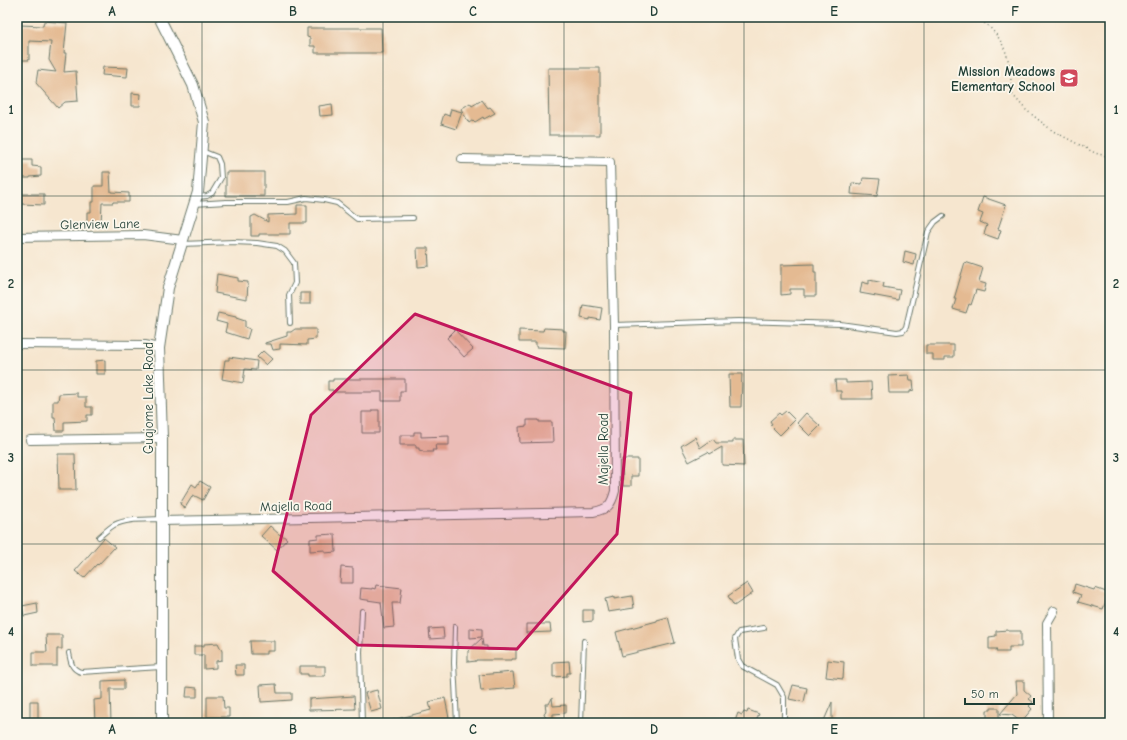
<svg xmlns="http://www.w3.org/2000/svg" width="1127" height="740" font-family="'Comic Neue',sans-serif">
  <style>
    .building { fill: #e4ba92 }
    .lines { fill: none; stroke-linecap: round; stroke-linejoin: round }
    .service-casing { stroke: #6a786a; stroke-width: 6 }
    .minor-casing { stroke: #6a786a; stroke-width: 10 }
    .tertiary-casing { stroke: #6a786a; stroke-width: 12 }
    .path { stroke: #6a786a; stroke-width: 1.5; stroke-dasharray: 1 3; stroke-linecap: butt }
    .service { stroke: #fff; stroke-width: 4 }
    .minor { stroke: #fff; stroke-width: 8 }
    .tertiary { stroke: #fff; stroke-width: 10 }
    .marked { fill: #c2185b; fill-opacity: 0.2; stroke: #c2185b; stroke-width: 3; stroke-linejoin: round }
    .grid { fill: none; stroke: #1f3d34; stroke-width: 1; stroke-opacity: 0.55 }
    .labels { text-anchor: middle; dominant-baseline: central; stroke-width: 3.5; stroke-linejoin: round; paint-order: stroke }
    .poi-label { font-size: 13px; font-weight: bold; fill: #1f3d34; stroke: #fbf7ec; text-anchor: end }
    .street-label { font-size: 13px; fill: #1f3d34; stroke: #fbf7ec }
    .neatline { fill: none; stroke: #1f3d34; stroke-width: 1.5 }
    .grid-label { font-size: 13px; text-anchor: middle; font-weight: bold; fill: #1f3d34 }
  </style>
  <rect width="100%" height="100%" fill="#fbf7ec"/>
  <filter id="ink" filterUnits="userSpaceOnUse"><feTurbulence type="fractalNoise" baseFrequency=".025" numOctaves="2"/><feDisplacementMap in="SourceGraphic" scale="8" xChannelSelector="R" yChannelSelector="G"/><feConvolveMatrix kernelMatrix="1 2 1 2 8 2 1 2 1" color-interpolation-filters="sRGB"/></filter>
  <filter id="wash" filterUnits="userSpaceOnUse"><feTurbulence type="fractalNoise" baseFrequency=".012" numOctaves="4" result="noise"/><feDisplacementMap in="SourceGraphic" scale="16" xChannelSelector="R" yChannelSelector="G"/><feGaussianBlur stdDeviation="0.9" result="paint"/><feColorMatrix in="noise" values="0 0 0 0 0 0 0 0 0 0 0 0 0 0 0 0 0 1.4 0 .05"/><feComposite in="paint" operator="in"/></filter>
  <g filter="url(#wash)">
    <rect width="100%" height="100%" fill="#f6e6cf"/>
    <g id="blocks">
      <path class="building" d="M44 21 67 23 64 53H66L64 72 76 71 78 101 65 102 58 108 36 83 38 70 56 72 49 60 51 42 29 41V60H19L20 25 43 26Z
        M307 28H381L382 53H315V46H310V38L307 37Z
        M103 67 128 68 127 77 102 75Z
        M548 68H600V135H549Z
        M132 93 141 94 140 106H132Z
        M482 100 488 108 490 107 495 113 484 119 483 117 475 122 473 120 469 123 461 109 470 103 472 106Z
        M332 104 333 115 320 116 319 106Z
        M451 109 462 112 456 129 441 124 444 114 449 116Z
        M19 160H32V166L41 167V176L30 177V178H19Z
        M103 172H110L111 192 129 193V202H113V203H102L101 224H87V212H91V202H94V186H103Z
        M226 172H264V196H226Z
        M863 178 880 179 877 196 851 194 852 183 862 184Z
        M21 194H44V205L21 204Z
        M983 197 1006 205 998 229 1001 230 998 239 984 234 987 225 980 222 983 214 978 212Z
        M297 205H307V223H290V234H259V236H251V217L255 215 268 222V215L297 214Z
        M417 248H428L429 266 418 267Z
        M905 251 916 254 914 265 903 262Z
        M965 262 983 268 979 282 986 284 984 292 976 290 971 305 969 304 966 313 953 309 956 299H954Z
        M814 264V272H816V296H804V289H790V294L781 295V265Z
        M217 274 238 278V281L248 282 247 299 215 293Z
        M869 280 884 283 883 287 900 290 898 300 860 293 862 282 869 284Z
        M300 293H310V304H300Z
        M583 305 602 308 600 320 590 318V320L581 318Z
        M218 313 236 317V318L245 321V327L250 329 247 339 225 332 227 324 216 321Z
        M544 328 563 329V331H566L565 348 536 347V342H519V330L543 331Z
        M295 329H316V339L307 340V345L280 344V349L273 350 271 344H265V343L287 336V332H291Z
        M455 330 473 349 464 357 447 338Z
        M926 345H954V357H945V360H933V354H926Z
        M263 351 272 359 266 365 257 357Z
        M229 357 257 361 256 370 245 369 243 383 222 379 225 360H229Z
        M105 360V374H96V361Z
        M729 374H742L741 407H730Z
        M909 375 910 380H913L914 390 910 391V393H889L888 376Z
        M333 379H405V391H400V401H382V392H333V390H328V381H333Z
        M835 380H846V383L871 382 872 399H841V391H836Z
        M77 393V397H86V407H92V415H87V421L64 422V431H56L55 417H53V401H58L59 394Z
        M372 410H379V433H362V412H372Z
        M786 411 795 420 780 435 770 425 772 424 770 421 779 413 781 415Z
        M806 413 820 426 810 436 797 423Z
        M527 420H539V422H552L553 442 520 443 519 427 527 426Z
        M414 432H421V437L449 436V445H435L436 450H432L433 452H423V451L419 450V448H416V445H400V435H414Z
        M695 437 700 448 713 439 716 443H733V440H743L744 466 722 465V447L710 454 708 452 689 462 681 446Z
        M58 454H75L76 490H59Z
        M622 459H638V476H631V486H623Z
        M200 481 210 487 203 500 193 495 185 508 180 504 192 484 196 487Z
        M270 526 280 535 281 534 287 539 277 550 261 536Z
        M335 534 336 552 325 553V550L310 551V539L318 538V535Z
        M104 538 115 547 98 565 97 564 84 578 75 571Z
        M341 567 353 568V583H340Z
        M747 583 753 593 734 606 728 596Z
        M1075 584 1094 590 1095 588 1109 593 1103 609 1078 602 1081 595 1073 592Z
        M376 585 402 588 400 603H392L394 627 384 628 381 602 360 599 361 588 372 589V588L375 589Z
        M632 596 634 608 608 612 605 599 614 597V599Z
        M37 603 38 613 24 616 22 606Z
        M583 610H593V621L583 622Z
        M668 617 675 643 622 656 616 632 657 621V620Z
        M526 624H550L551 632 526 633Z
        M443 628 444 638 430 639 429 629Z
        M470 628 482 629V637L470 638Z
        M1008 630V631H1021V647H1009V652H996L997 649H989V637L996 636V631Z
        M46 635H62V649H57V666H33V652H47Z
        M482 638 483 646H487V650L516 649V659H512V660H476V661L468 662V651Z
        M250 641H274V651H267V654H251Z
        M218 643 222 651V660L216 661V668L204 669V655H194V646H204V644Z
        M828 660 844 662 843 679 826 677Z
        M569 661 570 673H567V676L553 677V662Z
        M235 665H244V675H236Z
        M300 666H325V676H308V674H300Z
        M513 672 515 688 481 691 479 675Z
        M124 680V689H110L111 723H95L94 700 102 699V681Z
        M1016 681H1024V690L1031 696 1029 699 1033 702 1029 706 1032 709 1021 722 1012 715 1000 714 1017 694Z
        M276 684 277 693H292V700L261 702 260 685Z
        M793 685 807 688 804 702 789 699Z
        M187 687 197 688V697H186Z
        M377 690 382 709 371 712 365 693Z
        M207 696H223L224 708H229V717H207Z
        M354 696 355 709 309 710V699Z
        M445 698 449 718 428 723H393V720L431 710 429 702Z
        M552 698 553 706 566 705V713L553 714V723H551L544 715 546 710 545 704H549Z
        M30 701H38V723H30Z
        M832 702V723H823Z
        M991 708H999V721H998V723H987V710H991Z
        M748 710 759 714 755 723H740L735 721 738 713 742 715 744 712 747 713Z"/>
    </g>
  </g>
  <g filter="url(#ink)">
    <use href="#blocks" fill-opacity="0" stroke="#6a786a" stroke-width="1"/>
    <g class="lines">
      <defs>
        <path id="service" d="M197 197 207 196 212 193 221 178 220 164 217 157 202 151
          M194 204 226 202H288L306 198 324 200 337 203 357 219 413 218
          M182 244 233 242 257 243 277 246 285 251 294 263 295 283 289 295 290 323
          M614 325 738 321 840 324 897 332 903 331 906 327 928 232 935 222 943 216
          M99 537C104 533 109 528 114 525 128 518 145 520 161 519
          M455 627 454 663 457 723
          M764 628 739 632 735 639 738 659 742 666 777 685 784 697V723
          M69 653C71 662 71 669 81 672L161 667
          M362 723 360 652 362 611
          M581 723 584 641"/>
        <path id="minor" d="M17 237 143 235 183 240
          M17 344 145 345 159 348
          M30 440 162 438
          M161 521 593 512C608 509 611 506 615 491L614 325 610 162 462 159
          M1048 723 1047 623 1054 611"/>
        <path id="tertiary" d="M159 17 193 85 204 122 198 192 168 288 159 348 162 438V723"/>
      </defs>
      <use href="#service" class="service-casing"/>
      <use href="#minor" class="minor-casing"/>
      <use href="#tertiary" class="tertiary-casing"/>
      <path class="path" d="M974 17C1005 32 1012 62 1011 93L1026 110 1053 131 1095 153 1110 157"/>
      <use href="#service" class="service"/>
      <use href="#minor" class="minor"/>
      <use href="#tertiary" class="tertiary"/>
    </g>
  </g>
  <path class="marked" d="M415 314 631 393 617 534 517 649 358 645 273 571 311 415Z"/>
  <path class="grid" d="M202 17V723M383 17V723M564 17V723M744 17V723M924 17V723M17 196H1110M17 370H1110M17 544H1110"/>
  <defs>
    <symbol id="school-square" viewBox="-11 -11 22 22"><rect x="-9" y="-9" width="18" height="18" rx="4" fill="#d1495b" stroke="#fbf7ec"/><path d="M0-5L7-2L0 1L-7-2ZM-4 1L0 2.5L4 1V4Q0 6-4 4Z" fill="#fff"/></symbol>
  </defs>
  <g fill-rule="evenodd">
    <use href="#school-square" x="1058" y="67" width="22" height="22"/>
  </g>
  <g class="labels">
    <g class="poi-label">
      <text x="1055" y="71">Mission Meadows<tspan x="1055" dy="15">Elementary School</tspan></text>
    </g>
    <g class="street-label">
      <text transform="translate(100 224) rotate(-1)">Glenview Lane</text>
      <text transform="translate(148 398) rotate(-90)">Guajome Lake Road</text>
      <text transform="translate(603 449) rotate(-90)">Majella Road</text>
      <text transform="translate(296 506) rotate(-1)">Majella Road</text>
    </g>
  </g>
  <rect width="1127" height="740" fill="none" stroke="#fbf7ec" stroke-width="44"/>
  <path d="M965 698v6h69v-6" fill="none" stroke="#1f3d34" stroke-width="2"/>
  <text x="971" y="698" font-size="12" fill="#1f3d34" stroke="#fbf7ec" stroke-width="3" paint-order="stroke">50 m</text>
  <rect x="22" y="22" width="1083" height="696" class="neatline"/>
  <g class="grid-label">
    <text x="112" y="16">A</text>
    <text x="293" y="16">B</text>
    <text x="473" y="16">C</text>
    <text x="654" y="16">D</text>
    <text x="834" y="16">E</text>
    <text x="1015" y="16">F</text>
    <text x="11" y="114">1</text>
    <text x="1116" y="114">1</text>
    <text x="11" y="288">2</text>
    <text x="1116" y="288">2</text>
    <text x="11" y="462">3</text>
    <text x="1116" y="462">3</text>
    <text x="11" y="636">4</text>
    <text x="1116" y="636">4</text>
    <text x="112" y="734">A</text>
    <text x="293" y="734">B</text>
    <text x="473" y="734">C</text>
    <text x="654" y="734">D</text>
    <text x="834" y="734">E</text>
    <text x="1015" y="734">F</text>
  </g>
</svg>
